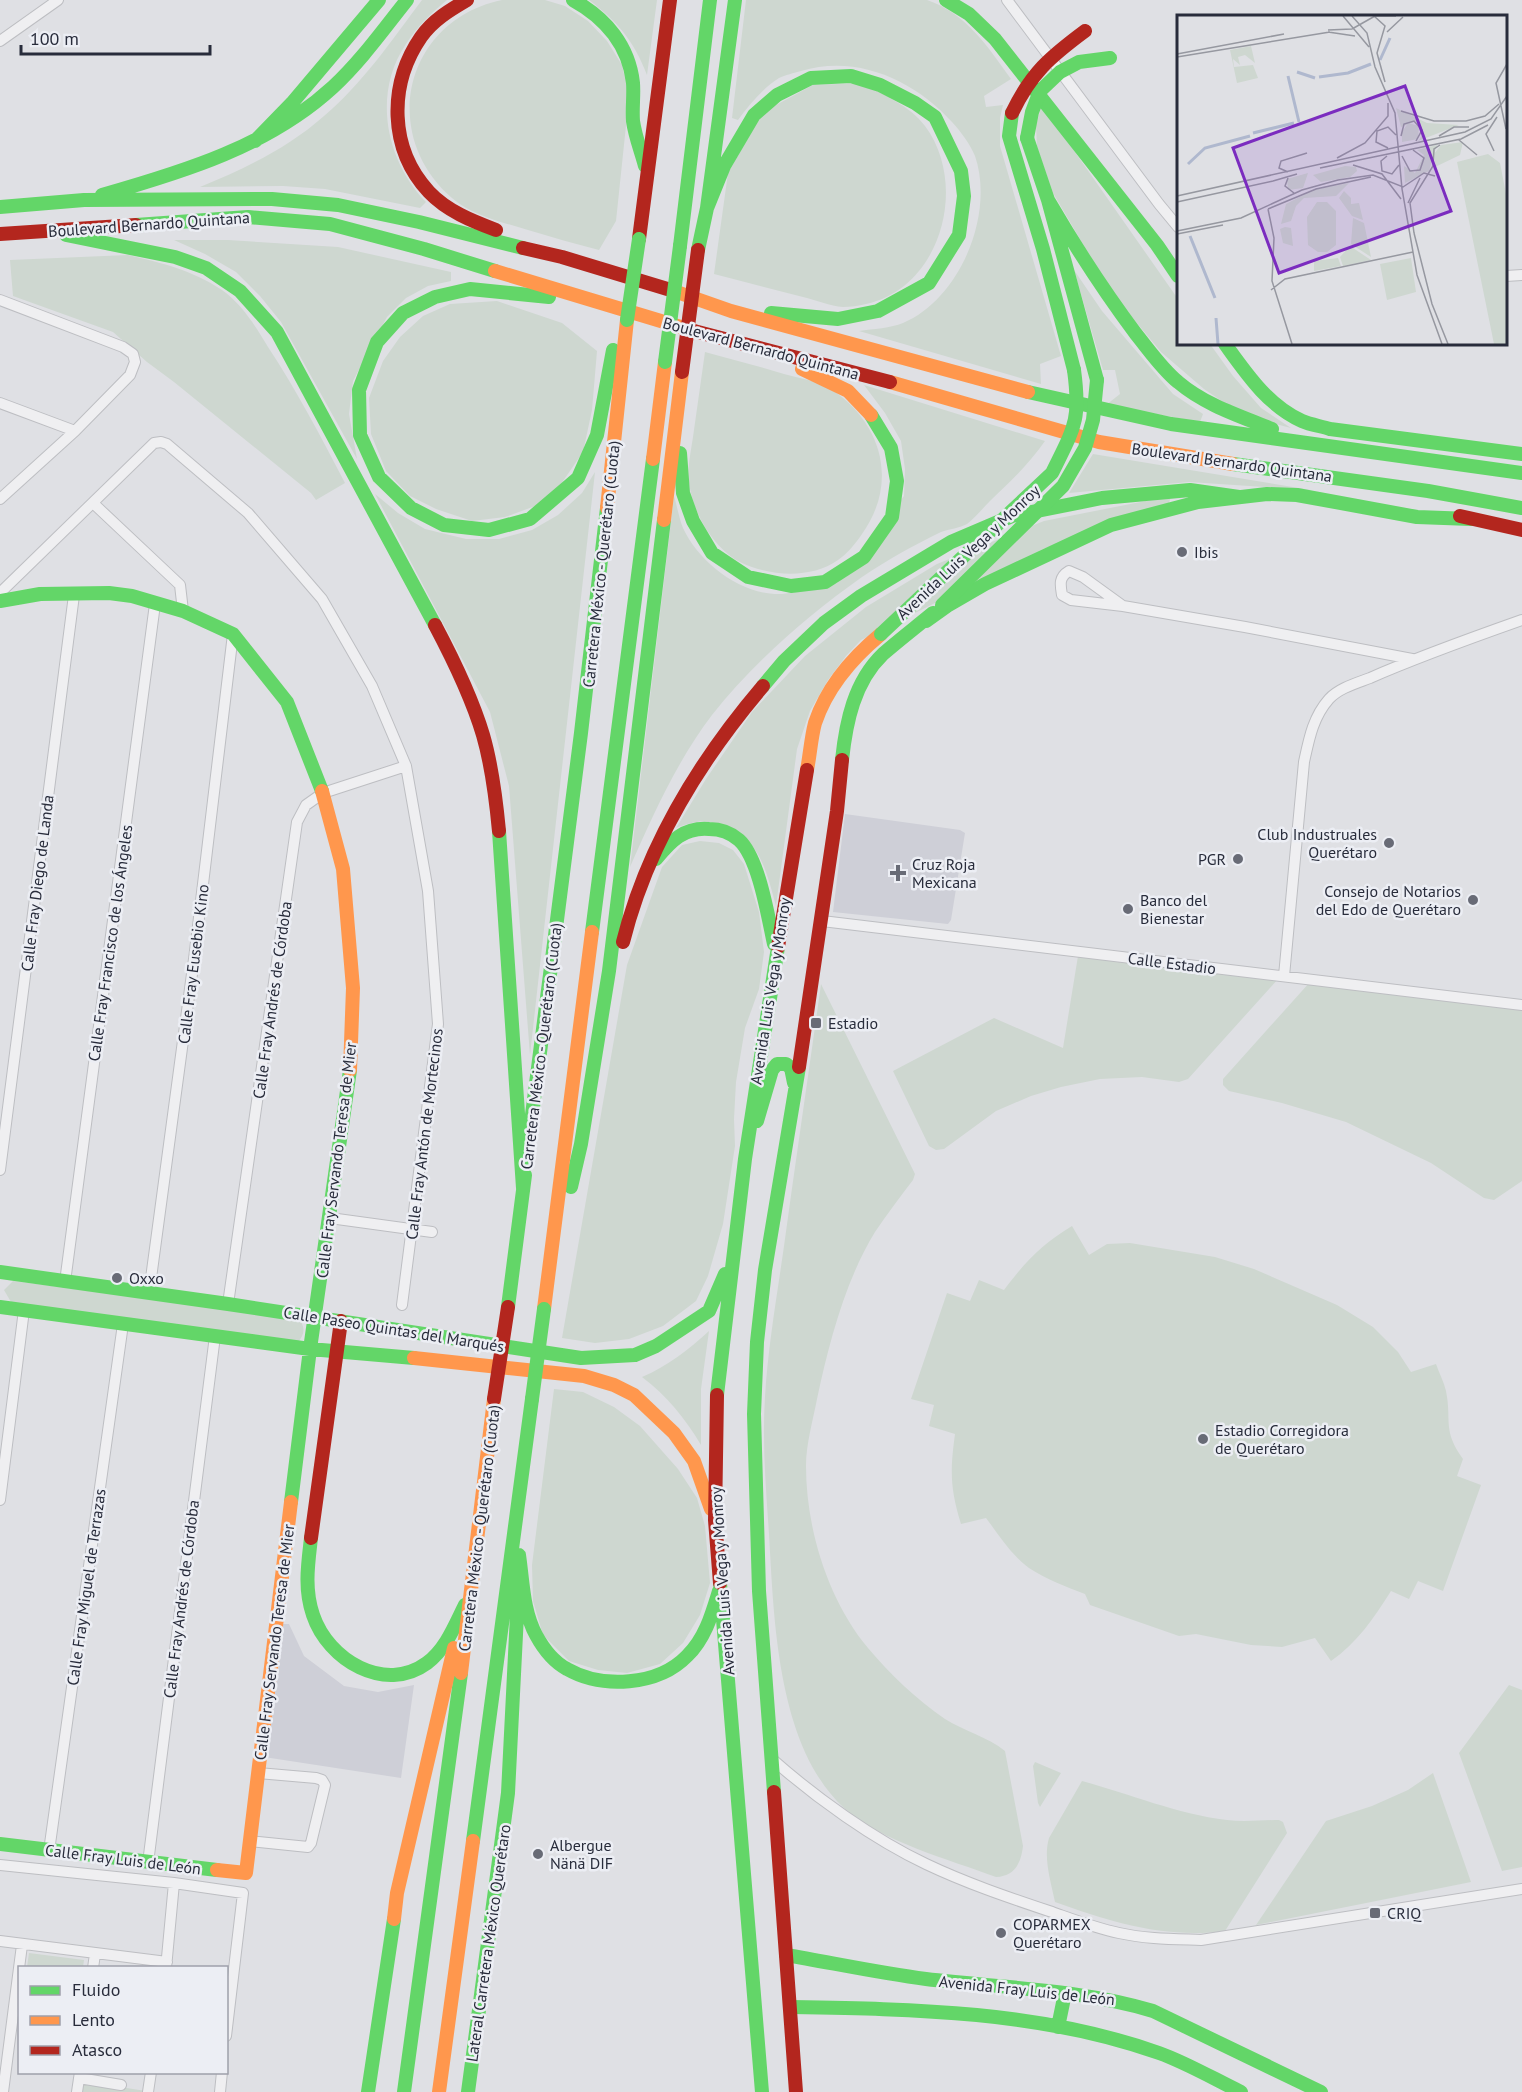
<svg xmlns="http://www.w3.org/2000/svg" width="1522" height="2092" font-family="'PT Sans',sans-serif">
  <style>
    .built { fill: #cecfd7 }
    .green { fill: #ced7d0 }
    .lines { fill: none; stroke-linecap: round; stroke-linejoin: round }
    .street-casing { stroke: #bdbec2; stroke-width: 12 }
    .street { stroke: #efeff1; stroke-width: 10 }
    .fast { stroke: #63d668; stroke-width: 14 }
    .slow { stroke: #ff974d; stroke-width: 14 }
    .jam { stroke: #b3261e; stroke-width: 14 }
    .fast-bridge { stroke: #63d668; stroke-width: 14 }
    .jam-bridge { stroke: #b3261e; stroke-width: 14 }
    .poi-dot { fill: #686b76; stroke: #eceef4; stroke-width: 2 }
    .labels { text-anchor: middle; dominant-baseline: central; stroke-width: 5; stroke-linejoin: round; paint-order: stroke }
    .street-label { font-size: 16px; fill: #282c3b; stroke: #eceef4 }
    .poi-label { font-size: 16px; fill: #282c3b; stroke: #eceef4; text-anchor: start }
    .inset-river { fill: none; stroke: #afb8ce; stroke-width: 3 }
    .inset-road { fill: none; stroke: #9698a0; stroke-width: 1.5 }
    .view { fill: #7b2cbf; fill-opacity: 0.15; stroke: #7b2cbf; stroke-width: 3 }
    .inset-edge { fill: none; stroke: #282c3b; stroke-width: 3 }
  </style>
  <rect width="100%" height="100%" fill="#dfe0e4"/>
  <path class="built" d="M845 814 960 830 965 833 951 920 948 924 833 912Z
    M281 1624H289L304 1656 344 1686 378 1692 414 1685 401 1778 264 1757Z"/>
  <path class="green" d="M422 0H447C431 13 417 27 406 44 372 94 386 161 426 202L420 208 325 189 283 186 200 187C244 169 288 148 324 116 363 83 392 40 422 0Z
    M502 0H545L565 6 588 21 607 41 622 65 629 97 616 221 599 250C575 244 552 237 528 230 502 222 473 216 452 198 378 134 405 20 502 0Z
    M589 0H657L647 75C634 41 618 22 589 0Z
    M746 0H927C966 13 988 47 1011 79L984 96 986 107 1003 105 1000 118V146L1061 356 1040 364 1041 384 859 331C873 329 891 328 903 323 960 299 995 214 975 156 970 144 961 132 952 122 914 80 857 54 801 71 794 73 785 75 779 78 763 88 749 105 738 120L732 118Z
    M861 83C884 95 909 105 925 126 969 185 941 288 866 304 859 306 850 307 843 307 830 306 816 300 803 297 773 289 744 282 714 274L728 173 763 112 813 85Z
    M1042 105 1178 299V344H1210L1233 376 1261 408 1291 428 1268 422 1232 408 1204 389 1161 352 1111 292 1053 193 1037 147 1036 125Z
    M174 240H228L338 247 451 272V281L428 286 406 298 387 317 353 381 349 414 357 459 281 322 260 296 236 272 205 254Z
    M128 255C162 263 192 270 222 290 242 304 256 327 268 347 297 391 321 437 345 483L316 500 311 493 174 382 147 362 113 332 13 296 10 260Z
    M1074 270 1102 311 1173 394 1203 414 1200 422 1106 405 1120 394 1115 370H1103Z
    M497 301 562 323 597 351 592 410 583 452 561 484 538 505 505 517 472 521 436 509 410 496 386 471 371 434 369 398 383 361 400 337 423 316 450 304Z
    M705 352C731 359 758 366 784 374 799 378 818 381 831 389 882 423 899 482 862 534 856 543 847 554 838 560 810 580 767 576 738 561 712 546 692 511 689 482 687 468 691 451 693 437 697 409 701 380 705 352Z
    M864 385 1045 441C1029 464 1010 482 990 501 983 508 975 518 967 524 960 528 949 529 941 532 914 545 887 560 862 577 807 616 754 662 712 715 677 761 653 815 630 867L674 496C677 506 679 518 683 528 699 563 742 596 782 594 801 592 819 587 837 583L904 496 905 469 901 441 885 413Z
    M1093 454 1311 490 1189 482 1069 493Z
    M595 472 530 1055 509 786 490 712 375 494 398 513 425 529 466 539H499L532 530 558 515 582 493Z
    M1171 496 1169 503 1043 549 861 640 846 656 828 680 810 711 797 749 776 906C770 884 764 858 749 842 744 836 735 833 729 830 709 818 697 820 676 828L706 779 752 712 805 656 866 607 937 564 1044 521Z
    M700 841 719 843 733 850 744 864 759 912 764 952 759 989 745 1028 736 1082 734 1119 735 1146 723 1224 708 1276 696 1301 663 1326 629 1339 595 1343 562 1338 627 965 662 867 682 845Z
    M1078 956 1278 979 1188 1079 1179 1082 1142 1077 1100 1079 1061 1087 1031 1096 996 1111 944 1149 936 1150 929 1146 893 1071 994 1018 1063 1048Z
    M1310 982 1522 1008V1181L1494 1200 1484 1198 1431 1163 1346 1122 1282 1103 1229 1091 1223 1085V1079Z
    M821 984 915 1174 913 1180C900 1197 887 1214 875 1232 845 1281 829 1343 817 1399 813 1420 806 1444 806 1466 806 1529 828 1600 868 1648 890 1674 917 1700 945 1719 964 1731 988 1737 1005 1751L1023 1846C1021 1863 1015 1876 996 1877 948 1859 882 1842 844 1808 777 1746 774 1619 769 1534 766 1489 762 1443 765 1397 768 1346 777 1296 784 1246 796 1158 809 1071 821 984Z
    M1072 1226 1089 1255 1107 1244 1130 1243 1215 1257 1254 1269 1337 1305 1373 1327 1398 1352 1411 1372 1436 1364C1439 1373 1444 1382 1446 1391 1452 1421 1442 1430 1463 1459L1457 1476 1481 1485 1443 1591 1418 1581 1409 1599 1391 1591C1374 1618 1357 1643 1331 1661L1315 1638 1282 1647 1251 1645 1196 1634 1179 1636 1090 1605 1085 1594C1066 1587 1046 1579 1029 1568 1011 1555 999 1535 986 1518L961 1524C950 1488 950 1471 955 1434L929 1426 934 1405 911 1399 947 1293 970 1301 979 1280 1004 1290C1025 1262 1042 1244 1072 1226Z
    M13 1281 298 1318C306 1327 305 1335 297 1343L11 1302 4 1290Z
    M709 1331 701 1389V1445C685 1418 667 1396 642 1377 668 1366 688 1350 709 1331Z
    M554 1389 583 1392 614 1407 640 1426 678 1469 697 1498 705 1526 710 1583 700 1615 683 1643 660 1664 627 1673 598 1670 569 1661 543 1635 533 1601 532 1565Z
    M1509 1685 1522 1690V1867L1502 1871 1459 1753Z
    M1035 1762 1061 1773 1040 1807 1038 1803 1033 1766Z
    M1433 1773 1471 1882 1256 1925 1326 1821 1372 1806 1408 1790Z
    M1082 1781C1130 1794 1177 1814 1227 1820 1244 1822 1262 1820 1279 1820L1283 1822 1287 1833 1225 1931C1166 1939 1110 1922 1055 1902 1051 1882 1043 1858 1049 1838Z
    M29 1953 84 1960 83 1967H27Z
    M81 2081 146 2091V2092H80Z"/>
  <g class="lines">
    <defs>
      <path id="street" d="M1007 0 1159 204 1178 227
        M0 41 58 0
        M1506 276 1522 275
        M0 300 123 347 133 354 135 362 130 375 75 431 0 499
        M0 403 75 431
        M94 504 180 585 183 611
        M0 593 154 443 161 442 167 444 248 513 322 599 372 686 406 766 428 891 438 1024 402 1305
        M1123 606 1083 577 1069 571C1059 577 1060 584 1062 595L1071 600 1123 606 1245 627 1412 659
        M822 921 1522 1005
        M1284 976 1304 762C1309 739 1313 717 1329 699 1339 688 1357 683 1370 678 1420 656 1471 638 1522 620
        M0 1170 74 595
        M330 1218 432 1232
        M65 1282 155 604
        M149 1293 194 959 233 634
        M228 1304 297 822 306 805 323 793 406 766
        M0 1500 24 1310
        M772 1759C815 1797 873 1839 926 1864 966 1883 1007 1897 1049 1911 1072 1919 1095 1928 1119 1933 1146 1939 1174 1939 1201 1940L1522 1889
        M250 1841 308 1847 311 1843 325 1785 322 1780 316 1778 258 1773
        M49 1851 123 1324
        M148 1863 215 1336
        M0 1865 174 1883 243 1893 226 2036
        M0 1941 167 1962
        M93 1968 95 1954
        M166 1968 174 1883
        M79 2078 121 2085
        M3 2092 22 1945
        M77 2092 80 2072
        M148 2092 151 2072
        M220 2092 222 2072"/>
    </defs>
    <use href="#street" class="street-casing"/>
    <use href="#street" class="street"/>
    <path class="fast" d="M573 0C606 18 629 46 633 83 634 96 632 108 633 121 635 136 641 151 645 166
      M946 0 969 14 995 39 1157 245 1178 276
      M1012 113 1009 136 1043 249 1074 370
      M1027 138 1048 200 1097 380
      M255 141 292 103 379 0
      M102 195C183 172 269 146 333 87 361 61 383 30 407 0
      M1048 200C1076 248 1103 290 1136 334 1149 350 1162 369 1178 382 1205 405 1240 416 1272 429
      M0 207 84 200 272 199 338 205 419 222 523 248
      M707 208 724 166 754 115 777 95 811 78 851 76 880 85 915 103 935 117 961 171 964 196 959 235 929 283 878 311 838 319 771 313
      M136 225 248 217 330 224 424 249 495 271
      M66 235 175 257 206 268 240 291 277 332 435 625
      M680 246 710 0
      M698 250 707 208 735 0
      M549 297 470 289 435 297 403 313 377 342 359 390 360 435 379 477 411 508 444 525 489 530 530 519 578 478 597 435 613 350
      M1225 344C1246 373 1268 406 1302 421 1311 425 1321 426 1330 429L1522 454
      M1028 392 1171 424 1522 473
      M680 453 683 493 693 521 712 553 748 577 791 586 825 582 864 557 892 517 897 481 891 448 871 415
      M1233 464 1428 491 1522 508
      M0 601 40 594 109 593 132 596 183 611 233 634 287 702 322 791
      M926 621 947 606 985 584 1111 525 1198 502 1267 494 1297 495 1417 517 1471 519
      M763 686 784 661 824 623 861 596 951 542 1012 516 1102 498 1190 490 1239 497
      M842 760C846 722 854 682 883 654 899 640 916 627 933 613
      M499 831 523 1188
      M656 859C671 841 684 827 709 829 720 829 731 833 739 840 759 858 768 917 774 944
      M592 932 653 459
      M757 1121 772 1070 777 1064H786L791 1068 794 1083
      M528 1146 581 733 607 508
      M571 1187 581 1144 609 971 664 520
      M0 1272 228 1304 581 1358 635 1355 656 1346 709 1311 725 1274
      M0 1307 310 1349 414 1358
      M508 1307 525 1175
      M717 1395 745 1159 778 947
      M291 1502 310 1349 350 1070
      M311 1538C308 1564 304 1589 313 1615 328 1660 385 1694 427 1663 446 1649 455 1625 465 1605
      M519 1555C523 1582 523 1611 536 1635 543 1648 554 1662 567 1669 602 1689 658 1686 687 1656 705 1639 712 1614 719 1591
      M720 1583 762 2092
      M774 1792 759 1591 754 1414 757 1342 765 1270 799 1067
      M508 1793 519 1575
      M473 1841 532 1399
      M0 1844 217 1870
      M786 1955C833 1963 879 1973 926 1979 1003 1988 1079 1989 1153 2011L1321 2092
      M790 2007C913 2009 1041 2011 1159 2053 1187 2063 1214 2079 1241 2092
      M1058 2027 1065 1993
      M368 2092 394 1919
      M404 2092 461 1673
      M468 2092 508 1793"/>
    <path class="slow" d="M495 271 694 331
      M674 291 731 311 1028 392
      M802 369 848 391 871 415
      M890 382 1099 442 1233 464
      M653 459 665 362
      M607 508 627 320
      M664 520 682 372
      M807 770C810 755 811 738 815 723 827 687 852 658 881 634
      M322 791 343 869 353 988 350 1070
      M544 1309 592 932
      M414 1358 584 1376 614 1385 634 1395 674 1433 694 1461 711 1509
      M461 1673 494 1399
      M217 1870 246 1873 291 1502
      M394 1919 397 1893 454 1648
      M439 2092 473 1841"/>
    <path class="jam" d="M467 0C450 10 433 20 421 37 388 85 389 149 429 192 447 211 472 221 496 230
      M0 234 136 225
      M639 239 670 0
      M523 248 562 257 674 291
      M694 331 890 382
      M1460 516 1522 530
      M435 625C453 659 472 698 483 735 492 766 496 799 499 831
      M623 942C647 846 700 760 763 686
      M778 947 807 770
      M799 1067 837 811 842 760
      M717 1395 715 1520 720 1583
      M311 1538 341 1321
      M774 1792 796 2092"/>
    <path class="fast-bridge" d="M1027 138 1032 112 1040 91 1060 72 1079 62 1110 58
      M627 320 639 239
      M665 362 680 246
      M942 605 1063 486 1085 448 1093 420 1097 380
      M881 634 1052 473C1074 428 1081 421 1074 370
      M532 1399 544 1309"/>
    <path class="jam-bridge" d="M1012 113C1031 73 1050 57 1085 31
      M682 372 698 250
      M494 1399 508 1307"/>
  </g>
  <g class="poi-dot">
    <circle cx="1182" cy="552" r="6"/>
    <circle cx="1389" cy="843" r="6"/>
    <circle cx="1238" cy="859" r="6"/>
    <path d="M895 864h6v6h6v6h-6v6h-6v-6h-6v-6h6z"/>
    <circle cx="1473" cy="900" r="6"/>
    <circle cx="1128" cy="909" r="6"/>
    <rect x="810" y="1017" width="12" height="12" rx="3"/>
    <circle cx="117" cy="1278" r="6"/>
    <circle cx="1203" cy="1439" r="6"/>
    <circle cx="538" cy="1854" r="6"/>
    <rect x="1369" y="1907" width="12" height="12" rx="3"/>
    <circle cx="1001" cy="1933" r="6"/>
  </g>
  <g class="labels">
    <g class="street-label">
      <text transform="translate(149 224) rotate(-4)">Boulevard Bernardo Quintana</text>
      <text transform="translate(761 348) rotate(15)">Boulevard Bernardo Quintana</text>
      <text transform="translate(1232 462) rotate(8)">Boulevard Bernardo Quintana</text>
      <text transform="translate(968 552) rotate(-43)">Avenida Luis Vega y Monroy</text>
      <text transform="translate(601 564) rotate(-84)">Carretera México - Querétaro (Cuota)</text>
      <text transform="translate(37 883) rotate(-83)">Calle Fray Diego de Landa</text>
      <text transform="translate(110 943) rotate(-82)">Calle Fray Francisco de los Ángeles</text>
      <text transform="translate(1172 963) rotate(7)">Calle Estadio</text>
      <text transform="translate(193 964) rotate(-83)">Calle Fray Eusebio Kino</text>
      <text transform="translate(770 991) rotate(-81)">Avenida Luis Vega y Monroy</text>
      <text transform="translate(272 1000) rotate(-82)">Calle Fray Andrés de Córdoba</text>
      <text transform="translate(541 1046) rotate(-83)">Carretera México - Querétaro (Cuota)</text>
      <text transform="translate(424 1134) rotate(-83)">Calle Fray Antón de Mortecinos</text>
      <text transform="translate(336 1160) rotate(-83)">Calle Fray Servando Teresa de Mier</text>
      <text transform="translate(394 1329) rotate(9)">Calle Paseo Quintas del Marqués</text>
      <text transform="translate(479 1528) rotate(-83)">Carretera México - Querétaro (Cuota)</text>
      <text transform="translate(722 1581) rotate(-94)">Avenida Luis Vega y Monroy</text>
      <text transform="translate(86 1587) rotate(-82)">Calle Fray Miguel de Terrazas</text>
      <text transform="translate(181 1599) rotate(-83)">Calle Fray Andrés de Córdoba</text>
      <text transform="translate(274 1642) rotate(-83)">Calle Fray Servando Teresa de Mier</text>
      <text transform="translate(123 1859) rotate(7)">Calle Fray Luis de León</text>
      <text transform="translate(488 1943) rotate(-82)">Lateral Carretera México Querétaro</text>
      <text transform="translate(1027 1990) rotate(6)">Avenida Fray Luis de León</text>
    </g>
    <g class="poi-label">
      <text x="1194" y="552">Ibis</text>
      <text x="1377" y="834" text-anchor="end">Club Industruales<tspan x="1377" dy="18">Querétaro</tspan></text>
      <text x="1226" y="859" text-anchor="end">PGR</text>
      <text x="912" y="864">Cruz Roja<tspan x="912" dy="18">Mexicana</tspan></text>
      <text x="1461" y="891" text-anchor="end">Consejo de Notarios<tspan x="1461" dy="18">del Edo de Querétaro</tspan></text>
      <text x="1140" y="900">Banco del<tspan x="1140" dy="18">Bienestar</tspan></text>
      <text x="828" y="1023">Estadio</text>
      <text x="129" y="1278">Oxxo</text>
      <text x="1215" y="1430">Estadio Corregidora<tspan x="1215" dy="18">de Querétaro</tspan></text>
      <text x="550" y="1845">Albergue<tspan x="550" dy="18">Nänä DIF</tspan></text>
      <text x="1387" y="1913">CRIQ</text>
      <text x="1013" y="1924">COPARMEX<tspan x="1013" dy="18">Querétaro</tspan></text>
    </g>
  </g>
  <g transform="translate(1177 15)">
    <rect width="330" height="330" fill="#dfe0e4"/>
    <path d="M74 31 78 48 68 40 61 42 63 50 56 44 57 52 76 50 81 63 60 68 53 35ZM219 93 250 108 282 110 241 126 246 119 239 106 224 112ZM231 108 242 111 241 124 225 127V117ZM286 127 283 140 258 152 257 139 264 130ZM260 130 252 156 228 168 227 151 238 158 247 140 240 135ZM311 139 323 148 330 184V329H317L280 147ZM168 151 179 152 180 156 173 162 144 167 136 160ZM131 158 126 173 111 175 110 164ZM172 168 159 181 127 183 119 191 114 206 104 209 109 189 136 175ZM167 176 174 183V189L182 188 186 205 175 201 162 183ZM140 187H150L159 196V230L150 237H141L131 230 130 202ZM176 203 187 208 194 242 174 229ZM108 212 114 213 116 231 106 228 103 214ZM173 231 194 245 166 251 163 242ZM161 243 164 251 137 256V246ZM234 243 239 277 210 285 203 249Z" fill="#ced7d0"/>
    <path class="inset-river" d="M203 45 213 23M120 57 138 63M111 61 122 107M142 62 171 58 194 49M76 118 117 108M11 149 28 133 73 121M13 221 38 283M39 303 41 329"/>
    <path class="inset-road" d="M166 1 192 32M175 1 190 18 198 52 218 98 225 174 240 260 265 329M197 1 208 11 200 38 208 67M198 1H219M175 14 198 1M151 15 175 14M151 17 178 21M210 17 226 2M0 39 107 19M0 42 153 17M224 96 257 106H289L308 101 322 89M329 114 319 68 330 49M224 121 227 109 237 106 245 115 239 126M262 121 277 112H292M282 125 300 140M211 133 199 127 200 116 211 112 219 120M317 136 309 119 320 102M210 141 204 146 205 156 215 159 222 150M225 141 233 156 243 155 247 143 236 135M160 143 188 128 211 101V88M176 150 205 159 224 184M143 153 284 124 311 110M111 157 102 153 104 146 130 138M111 163 108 171 117 178M96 166 120 159M0 181 288 117 314 104 330 81M0 187 96 166M231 188 243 163M91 194 139 174 194 162M91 194 97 223 95 266 115 329M0 216 64 203 125 175 161 165 196 160 226 172 247 158 258 161M237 218 255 289 271 329M237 218 233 188 256 151 257 134 263 130M0 219 46 210M94 275 108 264 236 237"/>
    <path class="view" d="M228 71 274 196 102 258 56 133Z"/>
    <rect width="330" height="330" class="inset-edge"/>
  </g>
  <rect x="18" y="1966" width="210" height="108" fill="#eceef4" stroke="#9ea0aa" stroke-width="1.5"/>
  <rect x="30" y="1986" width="30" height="9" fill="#63d668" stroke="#9ea0aa" stroke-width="1.5"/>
  <text x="72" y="1996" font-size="18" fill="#282c3b">Fluido</text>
  <rect x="30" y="2016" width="30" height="9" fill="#ff974d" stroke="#9ea0aa" stroke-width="1.5"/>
  <text x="72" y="2026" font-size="18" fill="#282c3b">Lento</text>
  <rect x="30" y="2046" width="30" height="9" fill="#b3261e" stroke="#9ea0aa" stroke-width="1.5"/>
  <text x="72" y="2056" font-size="18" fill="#282c3b">Atasco</text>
  <path d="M21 45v9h189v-9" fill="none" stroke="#282c3b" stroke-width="3"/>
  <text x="30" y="45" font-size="18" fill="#282c3b" stroke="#eceef4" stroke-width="4.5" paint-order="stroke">100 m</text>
</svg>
